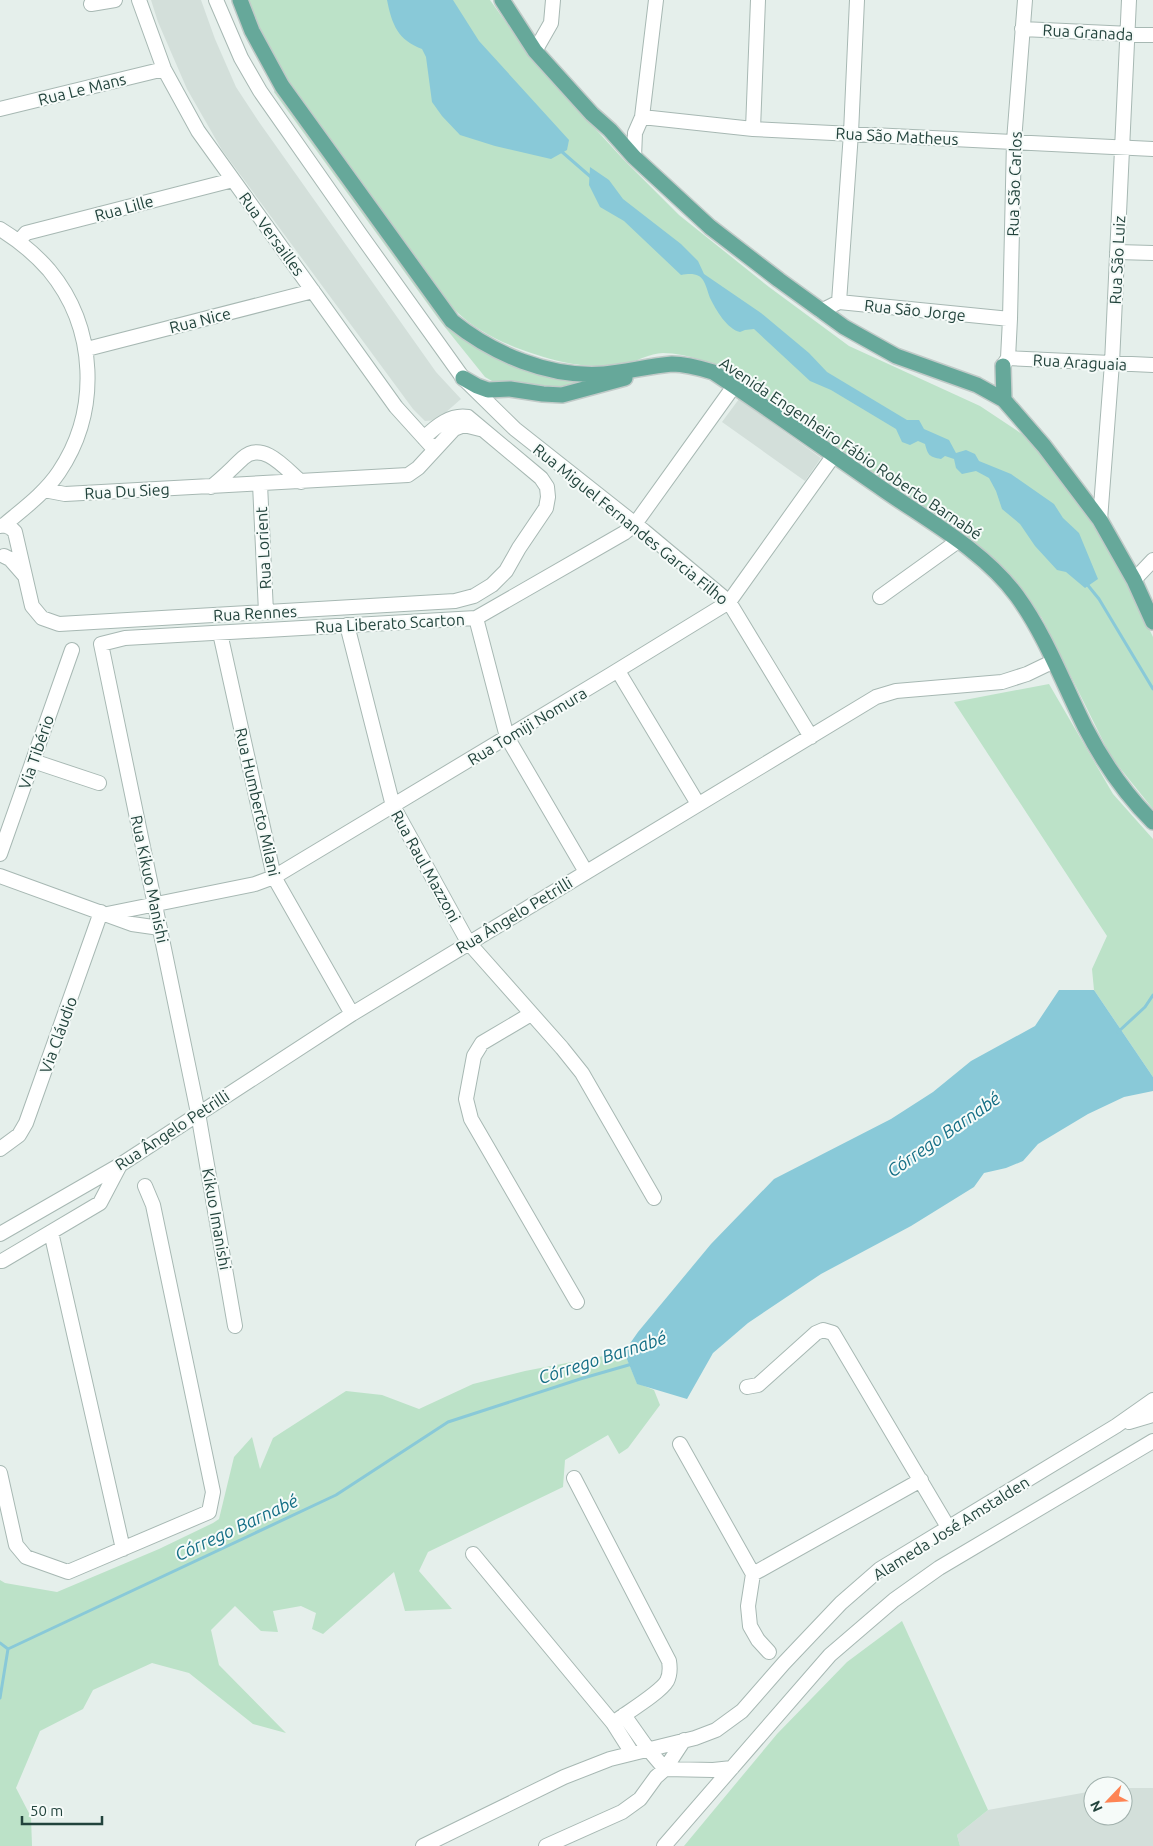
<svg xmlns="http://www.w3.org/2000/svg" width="1153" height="1846" font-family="Ubuntu,sans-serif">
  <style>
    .built { fill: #d3dfda }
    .green { fill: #bce2c8 }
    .water { fill: #89c9d8 }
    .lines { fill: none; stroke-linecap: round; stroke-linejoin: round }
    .stream { stroke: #89c9d8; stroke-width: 3 }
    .minor-casing { stroke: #a7b8b3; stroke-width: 16 }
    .major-casing { stroke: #c1cac8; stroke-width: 18 }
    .minor { stroke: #fff; stroke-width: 14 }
    .major { stroke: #66a89a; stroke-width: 15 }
    .labels { text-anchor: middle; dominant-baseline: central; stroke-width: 4; stroke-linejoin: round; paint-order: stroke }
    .street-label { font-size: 16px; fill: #22433c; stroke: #f6fbf9 }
    .water-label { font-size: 18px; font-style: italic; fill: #156f86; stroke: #f6fbf9 }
  </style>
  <rect width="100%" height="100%" fill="#e5efeb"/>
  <path class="built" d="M151 0H201L215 39 236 87 259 122 436 372 461 399 437 420 425 421 413 409 222 150 187 89 158 22Z
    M739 399 821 458 805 481 722 422Z
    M1123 1788H1153V1846H960L957 1835 988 1810 1093 1791V1816H1123Z"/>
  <path class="green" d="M248 0H490L535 63 623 159 679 215 769 287 849 346 980 406 1028 438 1050 465 1070 491 1116 560 1153 637V809L1111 757 1042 618 1007 573 964 536 734 376C712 364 689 353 663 353 650 353 636 362 623 364 605 368 581 366 563 362 528 354 484 338 458 313 450 306 443 295 437 286 420 264 404 241 388 219 339 149 276 82 248 0Z
    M277 87 460 334 598 381 568 390 509 384 492 381 485 377 440 321 274 92Z
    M1049 684 1113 794 1153 839V1077L1094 990 1092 969 1107 936 954 702Z
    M624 1352 637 1383 654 1390 660 1405 628 1448 619 1454 608 1435 565 1460 563 1487 428 1552 419 1571 452 1609 405 1611 394 1572 323 1634 312 1629 316 1613 301 1606 273 1611 278 1632 261 1631 235 1606 211 1630 219 1665 286 1733 253 1724 189 1673 152 1663 93 1690 83 1709 40 1731 16 1788 31 1817 32 1846H0V1580L5 1583 57 1592 159 1549 213 1523 219 1519 234 1457 252 1437 260 1469 273 1438 346 1391 382 1395 419 1409 473 1384 525 1371Z
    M902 1621 988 1810 957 1835 960 1846H684L777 1734 847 1662Z"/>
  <path class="water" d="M387 0H453L479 41 569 140 567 150 551 159 495 146 460 135 442 116 432 102 426 57 422 49C398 40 392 25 387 0Z
    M590 167 609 180 623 199 681 244 698 261 704 274 761 313 809 353 827 372 907 420H919L924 429 949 440 956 453 966 450 975 454 979 461 1011 474 1054 504 1063 518 1079 533 1098 579 1085 588 1066 572 1057 570 1035 546 1020 524 1002 509 996 491 989 478 976 471 962 474 956 468 954 459 945 456 941 459C929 457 928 455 925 444L918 441 910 445 902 442 896 429 831 390 810 381 754 329 745 330 740 332C727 329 716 310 710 298 704 281 704 271 681 275L624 221 600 207 589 185Z
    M1059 990H1094L1153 1077V1091L1124 1097 1088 1114 1038 1144 1023 1161 1006 1168 984 1173 974 1187 911 1226 821 1274 748 1323 713 1353 687 1399 637 1384 624 1352 638 1332 711 1244 774 1179 891 1119 933 1092 971 1061 1035 1026Z"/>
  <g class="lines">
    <path class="stream" d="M561 151 592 178
      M1086 583 1099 599 1153 689
      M1118 1032 1145 1007 1153 995
      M0 1643 8 1649 336 1495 448 1422 580 1379 632 1364
      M0 1698 8 1649"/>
    <defs>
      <path id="minor" d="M139 0 164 69 198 131 396 407 434 449
        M216 0 241 58 260 91 360 234 463 378 515 429 644 531 729 602 811 737
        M91 4 115 0
        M1022 29 1153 35
        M535 51 551 23 553 0
        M0 109 164 69
        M642 117 753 129 1153 149
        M753 129 758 0
        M634 157 635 133 642 117 656 0
        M0 229C18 240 35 254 49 270 97 328 100 411 59 472 45 493 23 509 4 525
        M19 241 26 233 233 180
        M1117 252 1153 253
        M839 302 851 133 857 0
        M821 311 839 302 1010 319
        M87 349 313 291
        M1008 358 1153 365
        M1003 366 1008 358 1010 319 1014 141 1025 0
        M260 484 266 612
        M211 487C224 477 231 469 243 458 263 440 286 469 301 482
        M44 490 65 494 408 475 418 468 454 429 464 425 480 429
        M1100 520 1112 363 1129 0
        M0 526 4 525 11 528 15 532 32 606 42 618 59 624 455 601 474 596 492 585 506 571 519 548 546 508 548 497 547 487 541 478 468 417C451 414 436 426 424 438
        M4 556 10 559 24 575
        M1134 580 1153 560
        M880 597 958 541
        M476 618 507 737 586 872
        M347 625 393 806 468 942 562 1048 582 1073 654 1198
        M220 633 274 877 352 1014
        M618 671 698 804
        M33 761 99 783
        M0 854 72 650
        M0 876 132 924 160 928
        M107 914 255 884 274 877 610 675 729 602 834 455
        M531 1014 482 1043 474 1056 466 1099 471 1119 577 1302
        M0 1149 19 1135 26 1123 101 912
        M51 1232 123 1549
        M0 1234 120 1165 352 1014 876 697 896 691 1002 682 1027 674 1054 661
        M0 1261H2L100 1203 120 1165
        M235 1326 198 1113 101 644 125 638 476 618 624 533 635 524 734 386
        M747 1387 758 1385 816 1333 823 1330 833 1333 948 1527
        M1129 1422 1153 1415
        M680 1444 753 1574 748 1606 750 1626 758 1640 769 1652
        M0 1473 16 1545 26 1557 68 1572 209 1512 213 1492 153 1205 145 1186
        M574 1478 669 1661C670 1667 670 1675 667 1681 660 1693 626 1713 613 1723
        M473 1554 613 1723 632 1753
        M753 1574 921 1480
        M624 1715 648 1749 665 1769 713 1770 732 1768
        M423 1846 564 1777 610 1759 695 1738 716 1730 742 1711 784 1663 841 1603 880 1569 1116 1426 1153 1400
        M546 1846 622 1812 640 1799 656 1777 665 1769 684 1740
        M664 1846 830 1655 894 1600 939 1568 1153 1441"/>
      <path id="major" d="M240 0 252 31 282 86 452 321C493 354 549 378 604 374 626 372 649 366 672 364 686 364 700 368 713 372 771 410 827 451 884 490 930 522 984 551 1017 596 1046 636 1063 683 1085 727 1103 762 1125 794 1153 822
        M502 0 535 51 592 114 610 130 634 157 710 227 779 280 844 327 896 356 977 385 1004 400 1044 446 1100 520 1134 580 1153 622
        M1003 366 1004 400
        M463 378 477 386 488 390 510 389 543 394 562 395 625 378"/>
    </defs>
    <use href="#minor" class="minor-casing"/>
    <use href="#major" class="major-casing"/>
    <use href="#minor" class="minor"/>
    <use href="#major" class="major"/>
  </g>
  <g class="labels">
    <g class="street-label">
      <text transform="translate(1088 32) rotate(3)">Rua Granada</text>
      <text transform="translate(82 89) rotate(-14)">Rua Le Mans</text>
      <text transform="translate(897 136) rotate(3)">Rua São Matheus</text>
      <text transform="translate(1014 184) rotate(-88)">Rua São Carlos</text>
      <text transform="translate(124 208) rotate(-15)">Rua Lille</text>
      <text transform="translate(272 234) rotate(54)">Rua Versailles</text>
      <text transform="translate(1117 260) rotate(-87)">Rua São Luiz</text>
      <text transform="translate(915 310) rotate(6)">Rua São Jorge</text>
      <text transform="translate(200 320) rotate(-14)">Rua Nice</text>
      <text transform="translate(1080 362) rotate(3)">Rua Araguaia</text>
      <text transform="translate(851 448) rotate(34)">Avenida Engenheiro Fábio Roberto Barnabé</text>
      <text transform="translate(127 491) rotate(-3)">Rua Du Sieg</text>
      <text transform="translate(631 524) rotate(39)">Rua Miguel Fernandes Garcia Filho</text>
      <text transform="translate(263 548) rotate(-93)">Rua Lorient</text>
      <text transform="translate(255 613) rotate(-3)">Rua Rennes</text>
      <text transform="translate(390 623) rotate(-3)">Rua Liberato Scarton</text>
      <text transform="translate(527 726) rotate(-31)">Rua Tomiji Nomura</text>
      <text transform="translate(36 752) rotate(-71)">Via Tibério</text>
      <text transform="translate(258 802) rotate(77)">Rua Humberto Milani</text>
      <text transform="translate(426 866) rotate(61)">Rua Raul Mazzoni</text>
      <text transform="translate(150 879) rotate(78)">Rua Kikuo Manishi</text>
      <text transform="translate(514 915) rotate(-31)">Rua Ângelo Petrilli</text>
      <text transform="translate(58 1035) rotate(-70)">Via Cláudio</text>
      <text transform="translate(172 1130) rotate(-33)">Rua Ângelo Petrilli</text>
      <text transform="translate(217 1219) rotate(80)">Kikuo Imanishi</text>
      <text transform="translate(951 1528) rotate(-32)">Alameda José Amstalden</text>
    </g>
    <g class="water-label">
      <text transform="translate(943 1134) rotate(-35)">Córrego Barnabé</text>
      <text transform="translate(602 1357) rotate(-18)">Córrego Barnabé</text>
      <text transform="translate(236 1527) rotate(-25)">Córrego Barnabé</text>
    </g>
  </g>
  <g transform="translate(1108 1801) rotate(245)"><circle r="24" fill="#f6fbf9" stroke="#a1b1ad"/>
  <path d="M0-4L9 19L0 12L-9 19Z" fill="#fe8454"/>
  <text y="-8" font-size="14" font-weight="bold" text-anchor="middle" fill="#22433c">N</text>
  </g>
  <path d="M22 1816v8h80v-8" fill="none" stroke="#22433c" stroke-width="2.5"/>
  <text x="30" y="1816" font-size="15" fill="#22433c" stroke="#f6fbf9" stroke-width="4" paint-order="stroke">50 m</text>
</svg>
